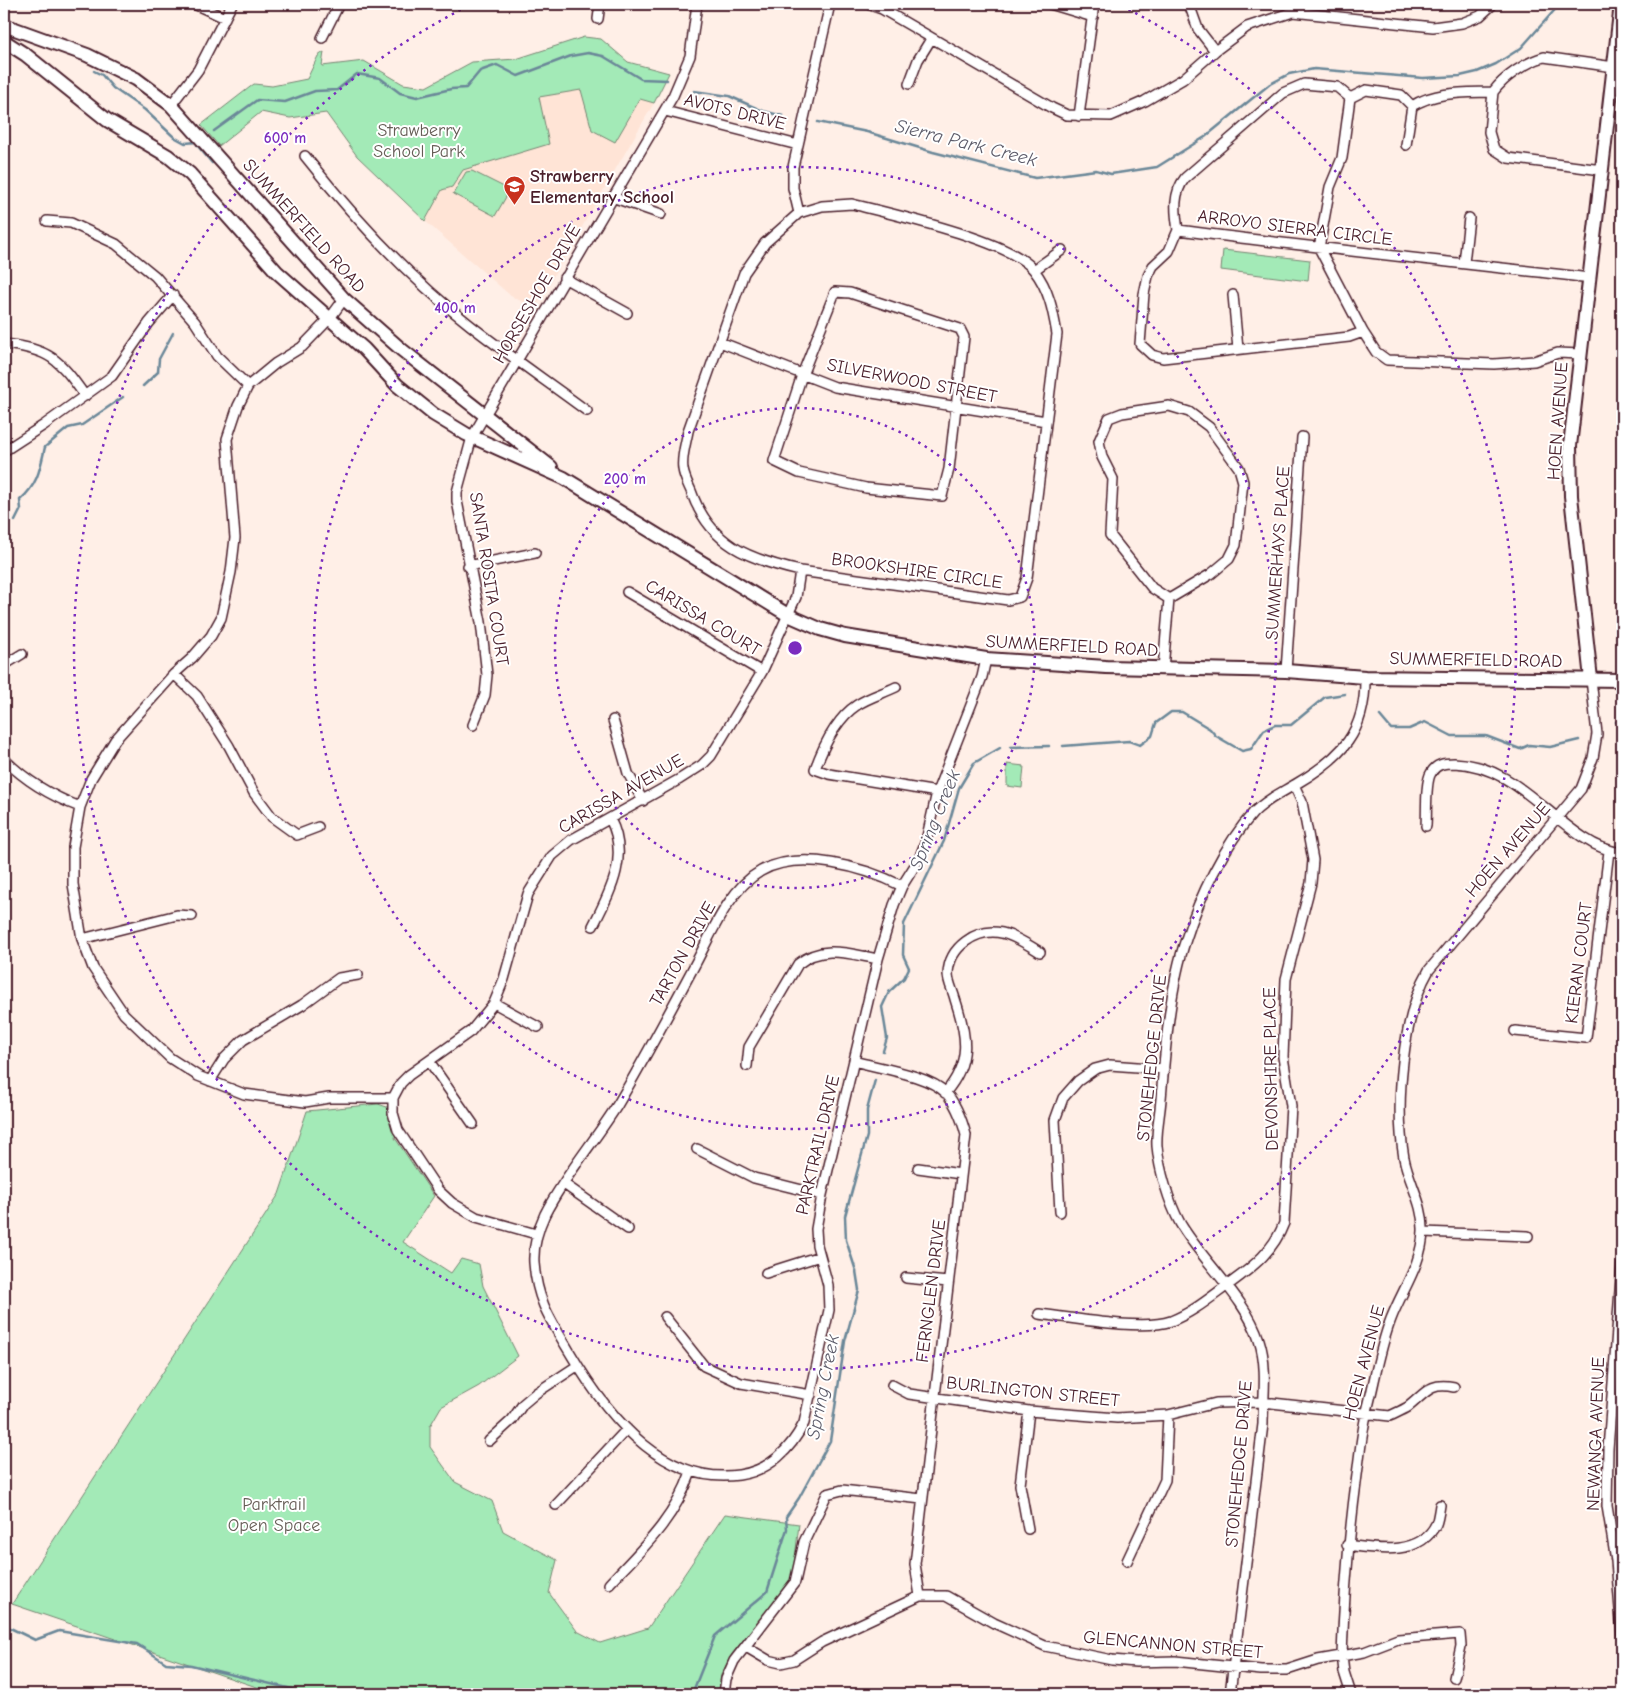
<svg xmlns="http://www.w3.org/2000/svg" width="1626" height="1698" font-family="'Comic Neue',sans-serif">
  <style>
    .built { fill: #ffe4d6 }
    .green { fill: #a3eab7; stroke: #768471 }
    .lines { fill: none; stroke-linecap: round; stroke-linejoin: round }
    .stream { stroke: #6b8798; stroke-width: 2.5 }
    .street-casing { stroke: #4a1f2b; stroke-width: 12 }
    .secondary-casing { stroke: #4a1f2b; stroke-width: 16 }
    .street { stroke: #fff; stroke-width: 9 }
    .secondary { stroke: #fff; stroke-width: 12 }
    .ring { fill: none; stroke: #7b2cbf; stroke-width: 2.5; stroke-dasharray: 2.5 5 }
    .labels { text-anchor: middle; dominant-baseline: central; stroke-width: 4; stroke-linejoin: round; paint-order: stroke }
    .street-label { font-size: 18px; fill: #4a1f2b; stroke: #fff }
    .park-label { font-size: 18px; fill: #655c55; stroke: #fff }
    .poi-label { font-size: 18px; font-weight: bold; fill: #4a1f2b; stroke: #fff; text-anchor: start }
    .water-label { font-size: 19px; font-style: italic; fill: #5d5c6a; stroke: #fff }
    .centre { fill: #7b2cbf; stroke: #fff; stroke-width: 2.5 }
    .ring-label { font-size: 15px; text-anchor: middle; font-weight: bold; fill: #7b2cbf; stroke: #fff; stroke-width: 4; stroke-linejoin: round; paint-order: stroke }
  </style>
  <rect width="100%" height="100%" fill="#ffefe7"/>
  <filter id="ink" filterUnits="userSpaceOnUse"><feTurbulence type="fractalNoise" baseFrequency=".02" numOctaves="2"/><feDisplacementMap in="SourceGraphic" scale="10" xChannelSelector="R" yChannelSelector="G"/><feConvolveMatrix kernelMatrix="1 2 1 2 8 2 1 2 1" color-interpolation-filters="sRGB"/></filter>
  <g filter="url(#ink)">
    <path class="built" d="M597 87 654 103 535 308 511 296 425 221 442 189 452 187 463 170 549 144 538 97Z"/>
    <path class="green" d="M584 37 601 39 628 62 669 73 654 103 640 99 615 142 592 130 581 90 539 97 549 144 463 170 452 187 442 190 425 221 357 156 326 113 290 118 261 112 219 146 201 125 254 84 272 86 307 79 318 56 324 52 322 66 364 61 403 84 426 87 472 62 516 59Z
      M472 171 510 190 495 216 453 194 466 172Z
      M1223 250 1310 260 1308 281 1221 270Z
      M1007 764 1024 766 1022 788 1007 786Z
      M378 1104 387 1107 396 1133 395 1138 434 1196 403 1242 451 1273 461 1259 479 1264 483 1286 518 1356 479 1386 441 1407 430 1426V1447L455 1482 492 1501 503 1531 557 1560 549 1593 577 1631 600 1643 648 1628 725 1514 799 1524 793 1575 786 1587 732 1654 721 1675 718 1694H277L12 1604 279 1194 307 1111Z"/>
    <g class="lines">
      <path class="stream" d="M94 71 102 75 113 88 145 110 174 137 185 143 197 142V145L212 163
        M694 91 729 96 763 111 783 116
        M818 122 867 132 933 152 1035 178 1096 170 1111 174 1157 167 1205 137 1270 84 1289 74 1314 69 1423 78 1460 76 1477 72 1496 64 1521 48 1560 4
        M214 131 257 100 285 102 315 91 337 90 357 74 380 78 400 93 417 97 451 89 466 88 480 71 497 65 518 76 571 56 588 53 603 56 641 79 667 80
        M143 386 158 372 159 359 173 333
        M15 521 21 509 20 500C38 484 40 469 45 447L68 428 82 425 123 397
        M1380 716 1391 729H1409L1425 722 1452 736H1486L1520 749 1529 745 1550 747 1579 740
        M1616 722 1622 719
        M1063 746 1129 741 1140 745 1152 736 1156 723 1171 712H1182L1210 729 1216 736 1242 751 1251 749 1264 730 1275 725H1291L1325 697 1345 694
        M1010 747 1049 746
        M883 1051 887 1038 882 1007 889 992 904 978 909 968 903 955 904 924 944 841 959 788 974 763 1000 748
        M4 1625 35 1640 59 1631 137 1644 166 1663 191 1665 292 1689 300 1694
        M692 1694 715 1636 767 1592 787 1529 786 1517 799 1498 830 1441 845 1341 859 1290 856 1271 846 1240 845 1216 867 1136V1110L875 1080"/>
      <defs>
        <path id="street" d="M194 4 225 18
          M431 4H440
          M868 4 882 9 1052 108 1067 115 1111 116 1145 101 1183 79 1215 51 1247 27 1293 12 1433 27 1462 23 1480 16 1493 4
          M1050 4 1093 17
          M1189 4 1198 29 1215 51
          M598 19 600 4
          M322 38 339 4
          M909 84 918 60 931 39
          M1493 92 1489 132 1494 149 1508 158 1602 170
          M1350 98 1342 158 1330 187 1319 248 1363 332 1376 352 1387 360 1494 364 1534 361 1558 353 1580 354
          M171 105 198 70 232 4
          M665 111 798 145
          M1079 116 1094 4
          M1406 145 1412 106
          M305 156C354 218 408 277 470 325 508 355 548 382 587 411
          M612 197 661 214
          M852 204C892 214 1012 241 1034 270 1049 289 1053 311 1057 334L1027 578 1020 597 1008 600 800 571C748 559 710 545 691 491 688 484 684 477 683 469 681 457 686 443 688 431L744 273 765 243 799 213 822 206Z
          M799 213 793 188V167L830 4
          M47 221 71 223 116 244 155 276 195 322 217 356 248 386
          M1178 230 1169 251 1153 266 1148 276 1144 294 1140 344 1152 355 1163 358 1349 337 1363 332
          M1464 263 1469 218
          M1034 270 1062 250
          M564 278 627 313
          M1590 278C1453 262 1315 248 1178 230 1175 211 1173 193 1185 178L1283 93 1304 84 1337 87 1350 98 1366 90 1401 95 1412 106C1437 91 1464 93 1493 92 1504 77 1526 62 1544 57L1614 67
          M835 292 850 293 960 329 964 337 949 469 942 496 866 488 799 473 774 461 802 375Z
          M1233 295 1238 349
          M344 299 330 318 302 347 276 363 248 386 238 406 227 439 235 538 231 572 221 618 211 636 192 658 174 674 115 740 91 779 80 807 73 847V884L82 939 93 968 124 1014 170 1058 198 1076 244 1094 305 1102 329 1098H393
          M720 342 835 387 1046 421
          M4 344C50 349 59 359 85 396
          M1169 406 1189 412 1209 427 1239 468 1243 482 1236 545 1229 559 1211 574 1169 599 1152 588 1110 535 1113 479 1102 457 1099 441 1109 418 1122 413Z
          M4 451 44 425 112 376 149 323 173 295
          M468 566 535 553
          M627 592 762 672
          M4 665 22 654
          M1163 669 1169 599
          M1286 671 1302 437
          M174 674 197 696 229 746 254 793 272 817 297 835 318 827
          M896 687C884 693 869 697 857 705 837 718 823 747 815 769L829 774 937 792
          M613 720 628 773 643 801
          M473 725 485 695 487 675 481 622 457 501V492L472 437 673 96 690 56 697 4
          M4 759C26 781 51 796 80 807
          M1426 826C1427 813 1425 782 1431 773 1436 764 1444 763 1454 763 1509 765 1541 810 1584 838 1596 846 1608 851 1622 853
          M902 886C864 867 800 849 761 871 727 890 710 938 692 970 668 1015 644 1060 618 1104 595 1141 565 1175 545 1214 538 1229 533 1246 534 1263 537 1301 550 1319 569 1351 604 1411 661 1486 739 1475 769 1471 791 1449 804 1423L829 1310 828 1285 817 1245 816 1229 822 1195 878 959 894 905 902 886 919 859 926 841 937 792 982 677 986 659
          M593 926C610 892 630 857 610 819
          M82 939 177 915 192 916
          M494 1003 538 1027
          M1515 1031 1586 1038 1609 851
          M429 1061 473 1124
          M854 1061C878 1068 929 1075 946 1093 957 1105 962 1120 966 1135L915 1564 920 1596
          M747 1066 749 1047 798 964C823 944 849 954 878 959
          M210 1081 224 1059 243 1040 302 1005 339 978 358 975
          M945 1093C972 1062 967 1035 955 999 953 991 948 982 948 974 949 947 976 928 1002 933 1016 936 1028 945 1040 952
          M697 1149 754 1178 822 1195
          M918 1168 961 1174
          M564 1184 628 1229
          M1060 1212 1055 1120 1063 1098 1078 1081 1095 1069 1110 1065 1164 1069
          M1423 1232 1528 1236
          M536 1234 476 1217 452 1203 438 1190 398 1130 393 1113V1098L401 1083 409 1075 471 1031 494 1003 504 979 528 894 552 856 571 840 680 779 702 765 711 756 762 672 796 597 800 571
          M1622 1264 1608 1449 1607 1506 1616 1561 1622 1634
          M766 1273 820 1256
          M906 1278 948 1282
          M1039 1314C1072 1318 1143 1331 1171 1321 1194 1312 1212 1296 1232 1282 1254 1266 1274 1250 1284 1223L1291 1106 1283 1057 1286 979 1311 883 1313 860 1302 802 1294 785
          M665 1317 704 1366 741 1383 811 1395
          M892 1385 909 1394 1029 1411 1117 1418 1168 1415 1216 1403 1263 1402 1390 1416C1396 1413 1403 1410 1408 1407 1426 1393 1429 1382 1454 1387
          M489 1441 512 1420 523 1404 536 1393 577 1366
          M556 1505 627 1429
          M1028 1529 1020 1485 1029 1411
          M1347 1545C1376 1549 1420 1557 1436 1524 1438 1519 1439 1511 1440 1505
          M1127 1561 1165 1480 1168 1415
          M609 1584C643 1548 674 1520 691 1472
          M746 1647 768 1660 781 1663 794 1660 822 1642 920 1596H946L994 1623 1045 1646 1112 1660 1136 1662 1175 1661 1261 1670H1287L1318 1660 1364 1652 1398 1639 1460 1634 1461 1646 1454 1678
          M724 1694 726 1679 734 1661 795 1582 804 1542 827 1494 842 1490 922 1499
          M1230 1694 1263 1424C1263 1397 1268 1367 1259 1340 1246 1298 1202 1261 1180 1223 1169 1203 1159 1169 1157 1146 1156 1131 1160 1114 1161 1099 1165 1051 1170 985 1186 939 1199 898 1224 845 1254 812 1267 799 1281 793 1296 784 1342 757 1366 732 1365 677
          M1351 1694 1344 1672 1342 1655C1344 1595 1349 1535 1357 1475 1360 1452 1362 1429 1368 1407 1375 1379 1380 1347 1391 1319 1402 1290 1422 1264 1423 1231 1424 1205 1409 1183 1404 1158 1395 1106 1402 1016 1429 970L1581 789 1593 758 1597 734 1591 679"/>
        <path id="secondary" d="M4 25 87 55 136 79 171 105 344 299 402 350 551 467
          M4 41 26 55 107 120 168 156 190 174 277 272 364 349 397 385 433 414 466 434 564 478 788 615 820 629 845 636 986 659 1106 667 1286 671 1365 677 1622 680
          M1591 679 1571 496 1570 446 1621 4"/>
      </defs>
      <use href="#street" class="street-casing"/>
      <use href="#secondary" class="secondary-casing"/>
      <use href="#street" class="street"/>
      <use href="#secondary" class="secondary"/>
    </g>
  </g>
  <g class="ring">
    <circle cx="795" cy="648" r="240"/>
    <circle cx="795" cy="648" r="481"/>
    <path d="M1122 6A721 721 0 1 1 468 6"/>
  </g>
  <defs>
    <symbol id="school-pin" viewBox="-11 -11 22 30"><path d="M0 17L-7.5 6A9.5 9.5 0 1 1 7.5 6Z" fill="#c8321e" stroke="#fff"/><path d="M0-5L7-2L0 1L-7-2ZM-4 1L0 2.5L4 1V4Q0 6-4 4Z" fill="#fff"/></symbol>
  </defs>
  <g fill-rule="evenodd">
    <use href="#school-pin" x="502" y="174" width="25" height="34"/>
  </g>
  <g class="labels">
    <g class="street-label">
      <text transform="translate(735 112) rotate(14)">AVOTS DRIVE</text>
      <text transform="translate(304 226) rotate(48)">SUMMERFIELD ROAD</text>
      <text transform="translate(1295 228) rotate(7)">ARROYO SIERRA CIRCLE</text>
      <text transform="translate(537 294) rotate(-60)">HORSESHOE DRIVE</text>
      <text transform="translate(912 381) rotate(11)">SILVERWOOD STREET</text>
      <text transform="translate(1558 421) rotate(-86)">HOEN AVENUE</text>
      <text transform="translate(1278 553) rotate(-86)">SUMMERHAYS PLACE</text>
      <text transform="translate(917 571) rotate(8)">BROOKSHIRE CIRCLE</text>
      <text transform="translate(489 579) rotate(81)">SANTA ROSITA COURT</text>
      <text transform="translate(703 618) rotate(31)">CARISSA COURT</text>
      <text transform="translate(1072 646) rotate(3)">SUMMERFIELD ROAD</text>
      <text transform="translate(1476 660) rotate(1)">SUMMERFIELD ROAD</text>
      <text transform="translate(621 794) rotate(-30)">CARISSA AVENUE</text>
      <text transform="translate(1508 850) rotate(-49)">HOEN AVENUE</text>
      <text transform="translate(683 954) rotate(-61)">TARTON DRIVE</text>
      <text transform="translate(1579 963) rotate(-83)">KIERAN COURT</text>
      <text transform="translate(1152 1058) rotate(-84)">STONEHEDGE DRIVE</text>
      <text transform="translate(1271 1069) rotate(-91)">DEVONSHIRE PLACE</text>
      <text transform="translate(818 1145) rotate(-77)">PARKTRAIL DRIVE</text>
      <text transform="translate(931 1291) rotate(-83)">FERNGLEN DRIVE</text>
      <text transform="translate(1364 1363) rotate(-75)">HOEN AVENUE</text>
      <text transform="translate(1033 1392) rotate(6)">BURLINGTON STREET</text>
      <text transform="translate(1596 1434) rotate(-88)">NEWANGA AVENUE</text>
      <text transform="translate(1239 1464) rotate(-85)">STONEHEDGE DRIVE</text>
      <text transform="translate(1173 1645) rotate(5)">GLENCANNON STREET</text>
    </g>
    <g class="park-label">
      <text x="419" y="130">Strawberry<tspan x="419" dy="21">School Park</tspan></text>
      <text x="274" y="1504">Parktrail<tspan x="274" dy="21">Open Space</tspan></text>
    </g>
    <g class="poi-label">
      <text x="530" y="176">Strawberry<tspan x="530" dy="21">Elementary School</tspan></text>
    </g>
    <g class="water-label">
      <text transform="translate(966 143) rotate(14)">Sierra Park Creek</text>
      <text transform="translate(935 820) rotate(-68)">Spring Creek</text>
      <text transform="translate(823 1387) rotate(-79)">Spring Creek</text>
    </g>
  </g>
  <circle cx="795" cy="648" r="8" class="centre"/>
  <g class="ring-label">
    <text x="285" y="143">600 m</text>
    <text x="455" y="313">400 m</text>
    <text x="625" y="484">200 m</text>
  </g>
  <rect width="1626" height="1698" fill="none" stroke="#fff" stroke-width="20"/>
  <rect x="10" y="10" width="1606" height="1678" fill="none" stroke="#4a1f2b" stroke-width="2" filter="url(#ink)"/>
</svg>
